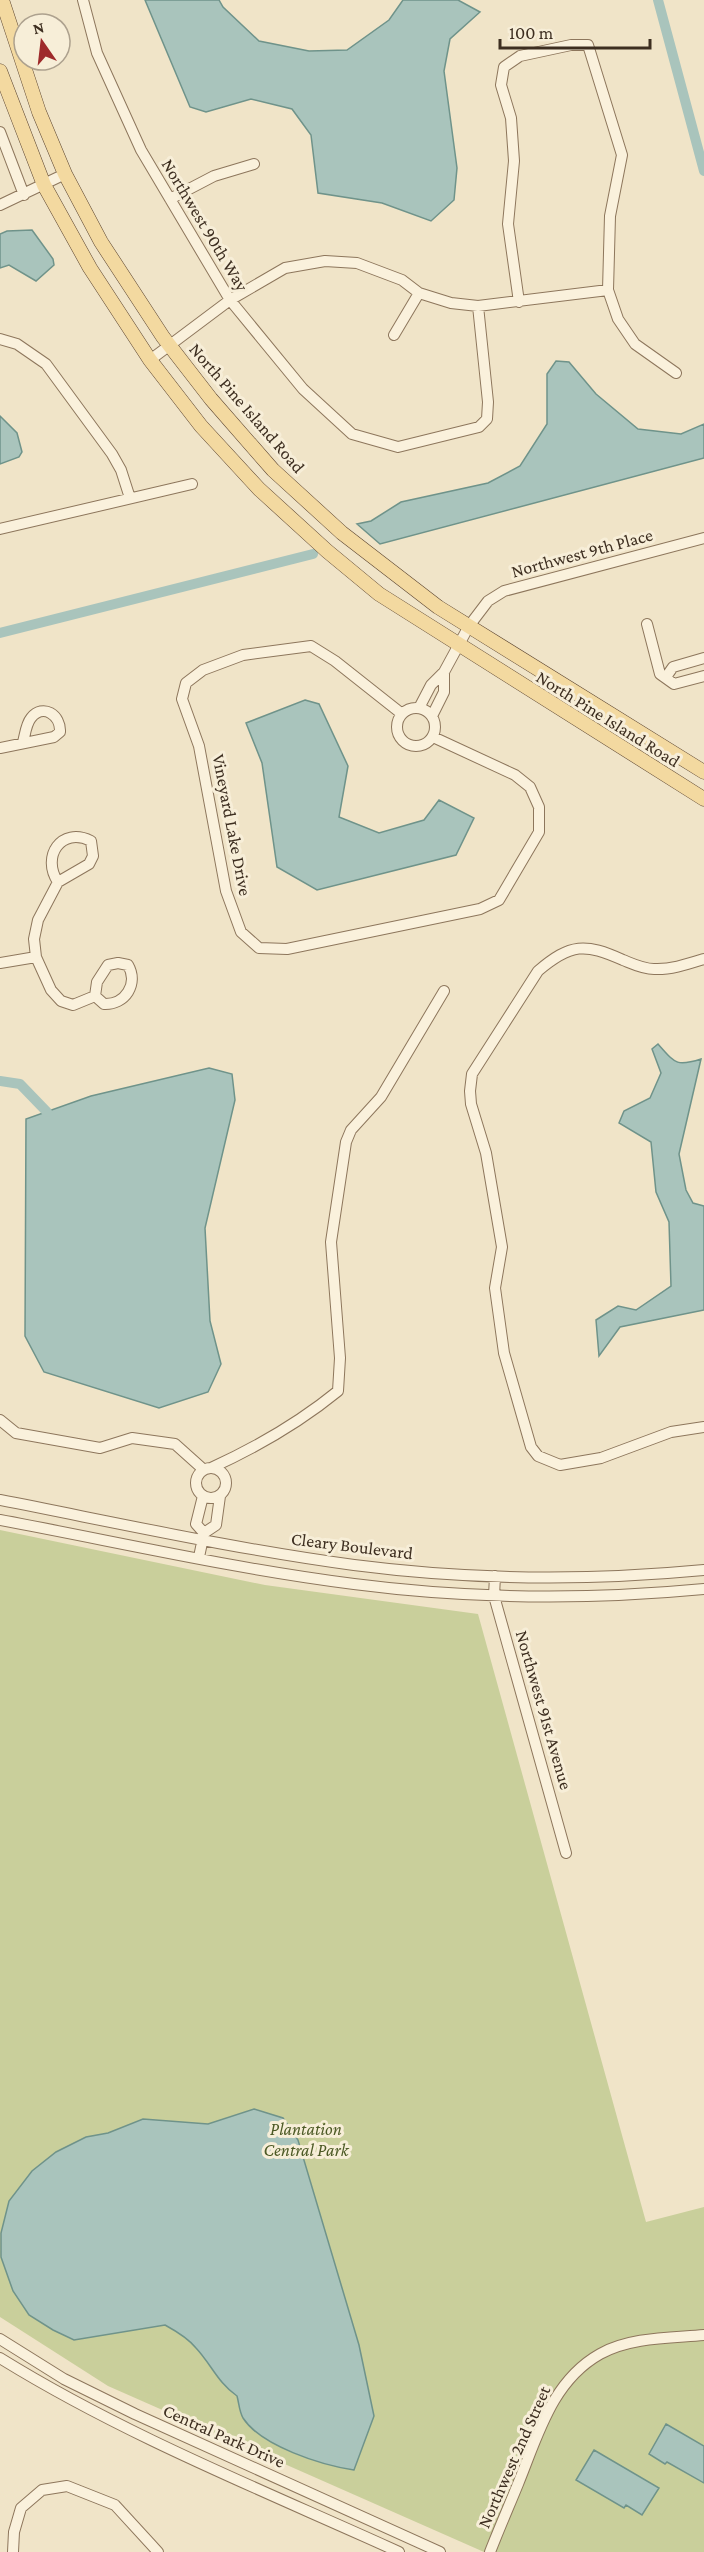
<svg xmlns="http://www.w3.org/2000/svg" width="704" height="2552" font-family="'Crimson Pro',serif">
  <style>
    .green { fill: #c9cf9b }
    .water { fill: #a9c4bc; stroke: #6f938a; stroke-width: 1.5 }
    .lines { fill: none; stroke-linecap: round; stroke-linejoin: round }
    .canal { stroke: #a9c4bc; stroke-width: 10 }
    .minor-casing { stroke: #8d765c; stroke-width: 12 }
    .major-casing { stroke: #5b4430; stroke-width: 15 }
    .minor { stroke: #faf1dc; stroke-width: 10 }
    .major { stroke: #f3d9a0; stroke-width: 14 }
    .labels { text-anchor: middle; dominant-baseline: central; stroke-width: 6; stroke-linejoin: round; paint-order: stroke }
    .street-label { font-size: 18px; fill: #3d2e20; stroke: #f7eed8 }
    .park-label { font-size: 18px; font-style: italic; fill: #4d5a26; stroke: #f7eed8 }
  </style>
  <rect width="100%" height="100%" fill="#f0e4c8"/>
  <path class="green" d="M0 1530 265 1585 478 1614 646 2222 704 2207V2552H484L108 2386 0 2317Z"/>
  <path class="water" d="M145 0H219L223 7 259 41 309 51 347 50 389 20 403 0H458L480 12 450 39 444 71 457 168 454 200 431 221 382 203 318 193 311 135 292 109 251 99 206 112 190 107Z
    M32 230 53 259 54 265 36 281 9 265 0 268V234L7 231Z
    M556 361 569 362 596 394 638 429 681 434 704 424V458L380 544 357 524 371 521 401 502 488 483 520 466 547 424V374Z
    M0 416 17 433 22 452 19 457 0 464Z
    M305 700 319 704 348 766 339 817 379 833 424 820 439 800 474 818 456 855 317 890 277 867 262 763 246 723Z
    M658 1044C675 1063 676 1067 701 1059L679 1154 686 1190 693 1203 704 1206V1310L620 1327 599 1356 596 1320 618 1306 636 1310 671 1286 669 1222 656 1192 651 1142 619 1123 624 1111 650 1098 661 1073 652 1049Z
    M209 1068 232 1074 235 1100 205 1228 210 1321 221 1364 208 1392 159 1408 44 1372 25 1336 26 1119 91 1096Z
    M254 2109 283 2118 298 2140 359 2345 374 2416 354 2470C321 2465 261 2446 243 2418 239 2411 239 2403 237 2396 218 2383 211 2364 196 2348 188 2338 176 2331 165 2325L74 2340 53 2330 29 2315 13 2291 1 2257V2233L9 2201 32 2171 56 2152 86 2137 108 2133 143 2119 208 2124Z
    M666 2424 704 2446V2483L667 2462 665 2464 649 2454Z
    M594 2450 659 2488 642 2515 626 2505 624 2508 576 2480Z"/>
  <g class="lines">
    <path class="canal" d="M658 0 704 171
      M0 633 313 554
      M0 1081 20 1084 47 1112"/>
    <defs>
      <path id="minor" d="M83 0 97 53 141 150 230 300 303 389 352 434 398 447 479 427 487 419 488 402 478 306
        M0 132 24 195
        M170 199 214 176 254 164
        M0 205 65 174
        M519 302 508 224 514 161 511 118 501 85 504 67 520 56 571 45H588L622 155 610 216 608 290 618 319 635 344 676 373
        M394 335 419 293
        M0 339 17 344 46 364 112 454 121 470 130 498
        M150 360 230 300 285 268 325 261 357 263 402 280 419 293 451 303 478 306 608 290
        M0 529 192 484
        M647 624 660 674 674 684 704 676
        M666 677 673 667 704 658
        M397 727a19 19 0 1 1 38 0a19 19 0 1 1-38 0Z
        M419 708 431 685 444 672 469 626 488 601 504 591 704 538
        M402 714 335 661 311 646 243 655 203 670 186 683 182 699 199 746 226 891 241 932 259 948 287 949 480 909 499 900 539 832V807L530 787 515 775 433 737
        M432 716 444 692V672
        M0 748 54 737 60 732C61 715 43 703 31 718 26 724 25 735 23 742
        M58 882C41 857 61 826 91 841L93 856 89 864 58 882 38 920 34 939 36 957 51 990 61 1001 73 1005 95 996 104 1004C125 1005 139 984 128 965L118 963 108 965 97 982 95 996
        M704 959C688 964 670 970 654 969 643 969 633 964 623 960 585 943 571 943 538 971L472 1074 470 1091 471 1104 486 1153 502 1247 495 1288 504 1353 531 1447 538 1456 560 1465 601 1458 671 1432 704 1427
        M0 963 36 957
        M0 1420 16 1433 100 1448 132 1438 175 1444 204 1470
        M196 1483a15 15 0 1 1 30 0a15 15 0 1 1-30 0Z
        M211 1468C257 1447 300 1422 338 1391L340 1358 331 1242 346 1142 351 1130 381 1097 444 991
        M203 1496 196 1524 204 1533
        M0 1500C118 1523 235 1549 354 1565 470 1580 588 1581 704 1570
        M0 1520C118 1542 235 1569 354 1584 470 1599 588 1600 704 1589
        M199 1557 204 1533 216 1525 220 1496
        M495 1576 494 1596 566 1853
        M0 2339 64 2379 135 2414 440 2552
        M0 2358C126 2436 265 2491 399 2552
        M13 2552 14 2532 21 2508 42 2490 67 2486 115 2505 158 2552
        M490 2552C499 2529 509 2506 518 2484 538 2435 552 2381 600 2354 630 2337 671 2338 704 2335"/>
      <path id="major" d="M2 0 39 112 65 174 101 242 163 337 211 399 273 470 342 533 438 607 704 772
        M0 71 44 185 90 268 150 360 201 426 259 489 327 551 379 594 704 799"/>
    </defs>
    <use href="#minor" class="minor-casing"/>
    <use href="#major" class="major-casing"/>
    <use href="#minor" class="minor"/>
    <use href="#major" class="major"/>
  </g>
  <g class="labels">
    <g class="street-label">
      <text transform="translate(205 225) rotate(59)">Northwest 90th Way</text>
      <text transform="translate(247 408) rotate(49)">North Pine Island Road</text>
      <text transform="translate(582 553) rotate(-15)">Northwest 9th Place</text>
      <text transform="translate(608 719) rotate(32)">North Pine Island Road</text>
      <text transform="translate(232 825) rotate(79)">Vineyard Lake Drive</text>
      <text transform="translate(352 1546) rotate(7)">Cleary Boulevard</text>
      <text transform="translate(544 1710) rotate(74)">Northwest 91st Avenue</text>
      <text transform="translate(224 2436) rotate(24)">Central Park Drive</text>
      <text transform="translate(514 2457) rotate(-66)">Northwest 2nd Street</text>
    </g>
    <g class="park-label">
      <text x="306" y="2129">Plantation<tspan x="306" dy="21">Central Park</tspan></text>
    </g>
  </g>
  <g transform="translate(42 42) rotate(346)"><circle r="28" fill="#f7eed8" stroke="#ada18e" stroke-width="1.5"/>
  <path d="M0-4.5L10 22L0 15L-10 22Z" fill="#9e2a2b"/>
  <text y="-9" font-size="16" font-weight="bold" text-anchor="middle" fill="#3d2e20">N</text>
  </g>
  <path d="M500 39v9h150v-9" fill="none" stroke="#3d2e20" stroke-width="3"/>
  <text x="509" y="39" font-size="18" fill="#3d2e20" stroke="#f7eed8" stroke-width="4.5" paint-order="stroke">100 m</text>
</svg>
